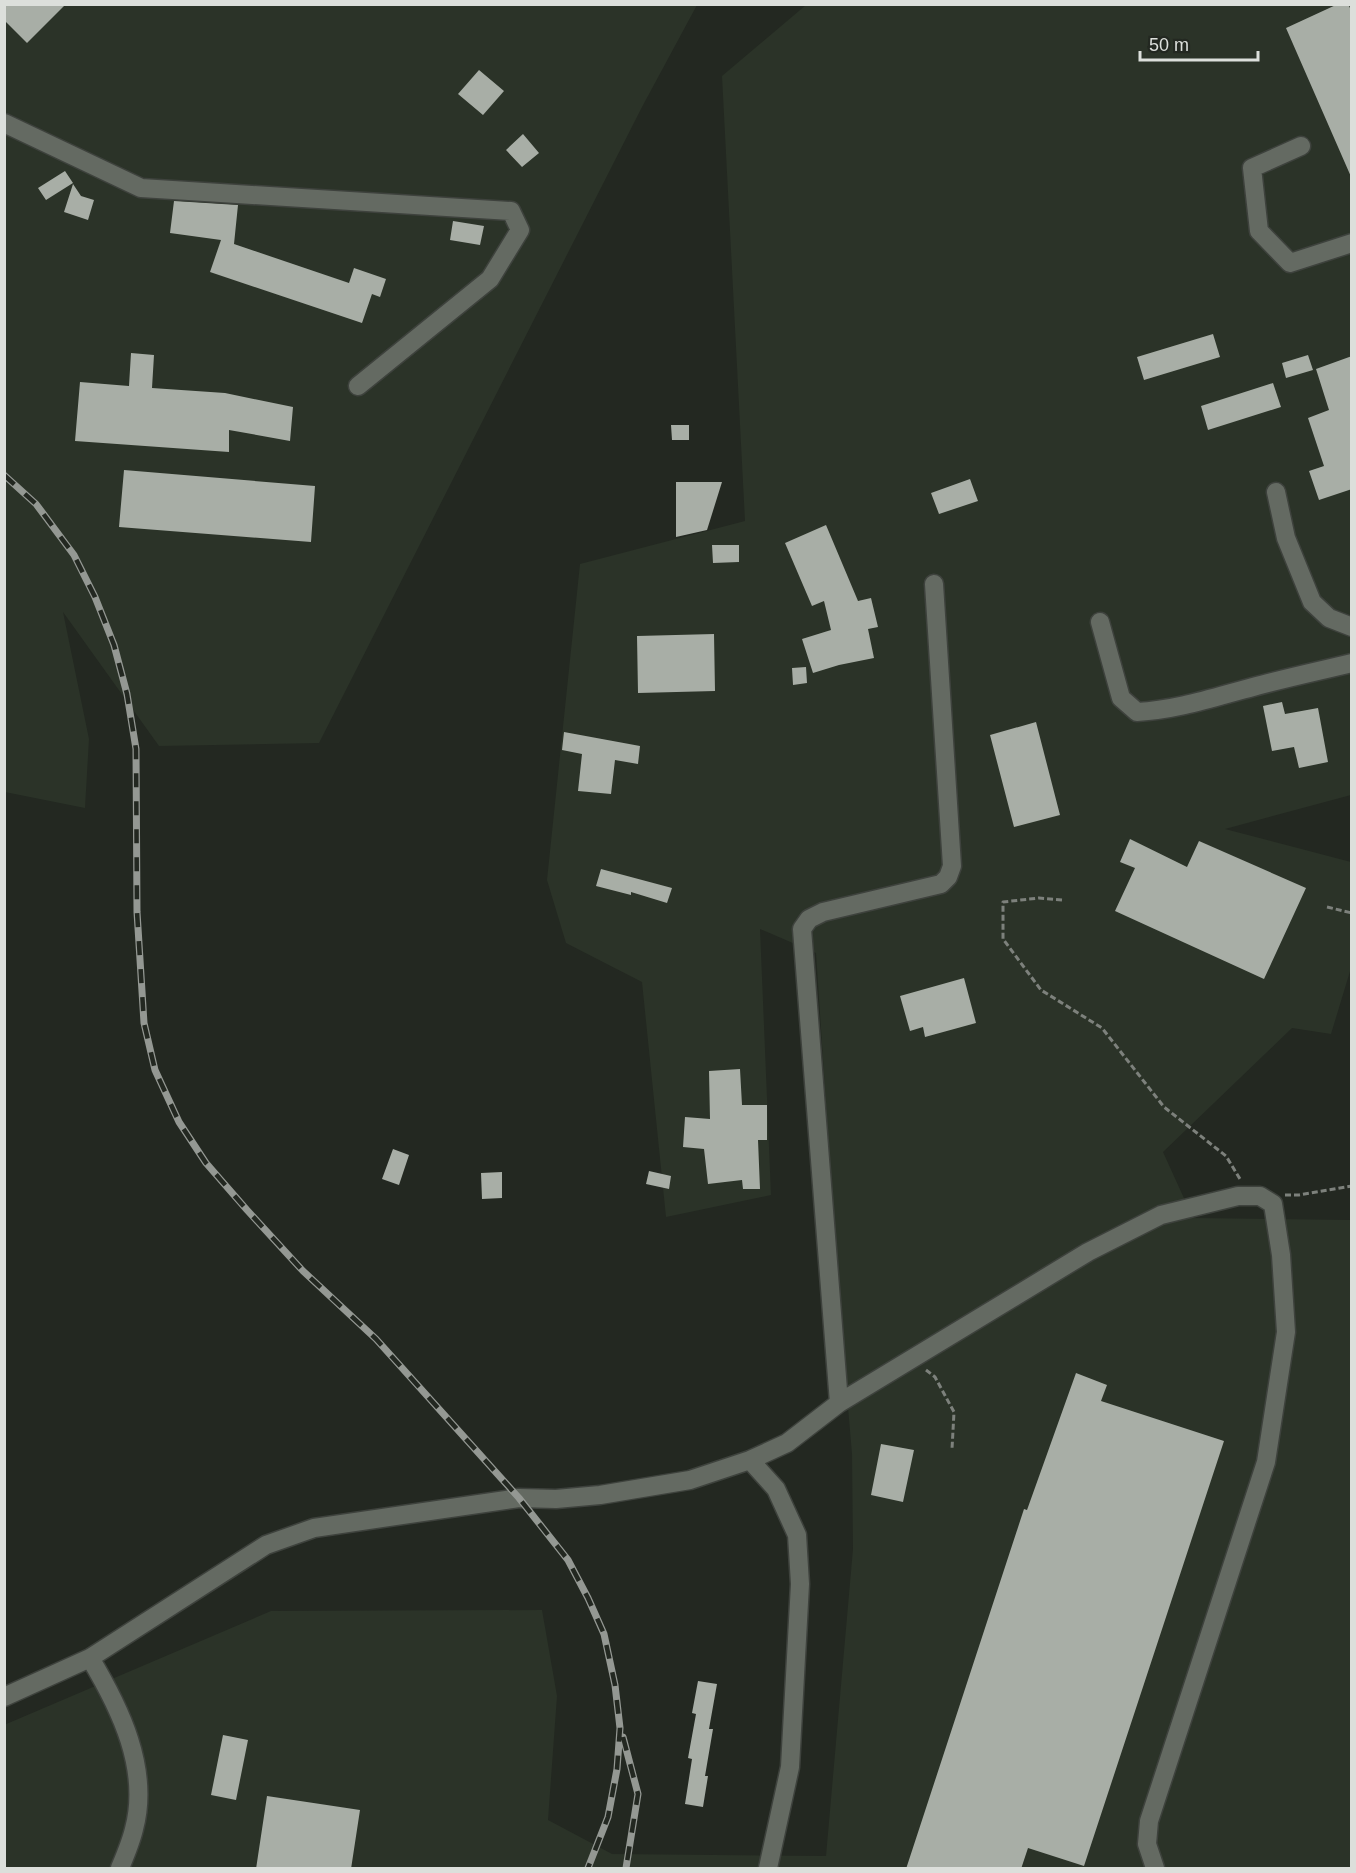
<svg xmlns="http://www.w3.org/2000/svg" width="1356" height="1873" font-family="Arial,sans-serif">
  <style>
    .built { fill: #2b3328 }
    .building { fill: #a8aea6 }
    .lines { fill: none; stroke-linecap: round; stroke-linejoin: round }
    .minor-casing { stroke: #3e423d; stroke-width: 21 }
    .path { stroke: #7d817c; stroke-width: 3; stroke-dasharray: 6 3; stroke-linecap: butt }
    .minor { stroke: #646a62; stroke-width: 18 }
    .rail-casing { stroke: #949893; stroke-width: 7 }
    .rail { stroke: #232821; stroke-width: 4.5; stroke-dasharray: 14; stroke-linecap: butt }
  </style>
  <rect width="100%" height="100%" fill="#232821"/>
  <path class="built" d="M4 5H697L642 107 319 743 159 746 63 612 89 739 85 808 5 792Z
    M806 5H1351V795L1225 829 1351 862V968L1331 1034 1292 1028 1163 1152 1193 1218 1351 1220V1868H5L4 1725 271 1611 542 1610 557 1696 548 1820 612 1854 826 1856 853 1549 852 1454 839 1302 816 953 760 929 771 1195 666 1217 642 982 566 943 547 880 580 564 745 521 722 76Z"/>
  <path class="building" d="M4 4H66L27 43 4 20Z
    M1338 4H1348L1352 12V179L1286 28Z
    M479 70 504 91 483 115 458 94Z
    M523 134 539 153 522 167 506 150Z
    M65 171 73 183 46 200 38 188Z
    M73 184 81 196 94 200 88 220 64 212Z
    M174 201 238 205 234 244 349 283 354 268 386 279 380 297 372 294 362 323 210 272 221 240 170 233Z
    M453 221 484 226 480 245 450 240Z
    M1213 334 1220 357 1144 380 1137 357Z
    M131 353 154 355 152 388 225 393 293 407 290 441 229 430V452L75 441 80 382 129 386Z
    M1308 355 1313 370 1286 378 1282 363Z
    M1352 356V489L1319 500 1309 471 1324 466 1308 418 1329 410 1316 369Z
    M1273 383 1281 407 1208 430 1201 406Z
    M671 425H689V440H672Z
    M124 470 315 486 311 542 119 527Z
    M970 479 978 501 939 514 931 493Z
    M676 482H722L707 530 676 537Z
    M826 525 858 601 871 598 878 627 868 629 874 658 839 665 813 673 802 639 831 630 824 601 812 606 785 543Z
    M712 545H739V562L713 563Z
    M714 634 715 691 638 693 637 636Z
    M806 667 807 683 793 685 792 668Z
    M1282 702 1285 714 1318 708 1328 762 1299 768 1294 747 1272 751 1263 706Z
    M1036 722 1060 815 1014 827 990 735Z
    M564 732 640 746 638 764 615 760 611 794 578 791 582 754 562 750Z
    M1130 839 1187 867 1199 841 1306 888 1264 979 1115 911 1135 868 1120 862Z
    M601 869 672 888 667 903 631 892V895L596 886Z
    M964 978 976 1023 925 1037 923 1027 910 1031 900 996Z
    M740 1069 742 1105H767V1140H758L760 1189H743L742 1180 708 1184 704 1149 683 1147 685 1117 710 1119 709 1071Z
    M393 1149 409 1155 399 1185 382 1179Z
    M649 1171 671 1176 669 1189 646 1184Z
    M502 1172V1198L482 1199 481 1173Z
    M1076 1373 1107 1385 1101 1401 1224 1441 1084 1866 1028 1848 1021 1869H906L1024 1509 1027 1510Z
    M881 1444 914 1450 903 1502 871 1495Z
    M698 1681 717 1684 709 1729H713L705 1776H708L703 1807 685 1804 692 1759 688 1758 696 1714 692 1713Z
    M223 1735 248 1740 236 1800 211 1795Z
    M267 1796 360 1810 351 1869H256Z"/>
  <g class="lines">
    <defs>
      <path id="minor" d="M4 123 141 188 511 211 520 230 490 279 358 386
        M1301 146 1252 168 1259 231 1290 263 1352 243
        M1276 492 1286 538 1312 602 1329 618 1352 627
        M1100 622 1121 698 1137 712C1177 710 1215 697 1253 687 1286 678 1319 671 1352 663
        M839 1403 802 929 809 919 823 912 941 884 948 877 952 866 934 584
        M750 1460 776 1489 797 1535 800 1584 790 1767 768 1868
        M90 1658C120 1708 150 1769 134 1829 131 1842 125 1856 120 1868
        M4 1697 90 1658 266 1545 314 1528 519 1498 556 1499 600 1495 690 1480 750 1460 787 1443 839 1403 1088 1252 1161 1215 1238 1196H1260L1273 1204 1281 1255 1286 1332 1266 1462 1149 1821 1147 1844 1155 1868"/>
    </defs>
    <use href="#minor" class="minor-casing"/>
    <path class="path" d="M1062 900 1039 898 1003 902V939L1041 990 1102 1028 1164 1107 1226 1156 1240 1179
      M1327 907 1352 913
      M1285 1195H1299L1352 1186
      M926 1370 935 1377 954 1412 952 1449"/>
    <use href="#minor" class="minor"/>
    <defs>
      <path id="rail" d="M4 475 36 504 74 555 95 597 114 645 127 694 136 749 137 912 144 1023 155 1070 179 1122 206 1163 247 1210 303 1271 376 1339 519 1498 568 1560 588 1598 604 1634 615 1685 620 1728 617 1769 608 1817 588 1868
        M623 1737 638 1794 626 1868"/>
    </defs>
    <use href="#rail" class="rail-casing"/>
    <use href="#rail" class="rail"/>
  </g>
  <rect width="1356" height="1873" fill="none" stroke="#dcdfdb" stroke-width="12"/>
  <path d="M1140 51v9h118v-9" fill="none" stroke="#dcdfdb" stroke-width="3"/>
  <text x="1149" y="51" font-size="18" fill="#dcdfdb" stroke="#232821" stroke-width="4.5" paint-order="stroke">50 m</text>
</svg>
